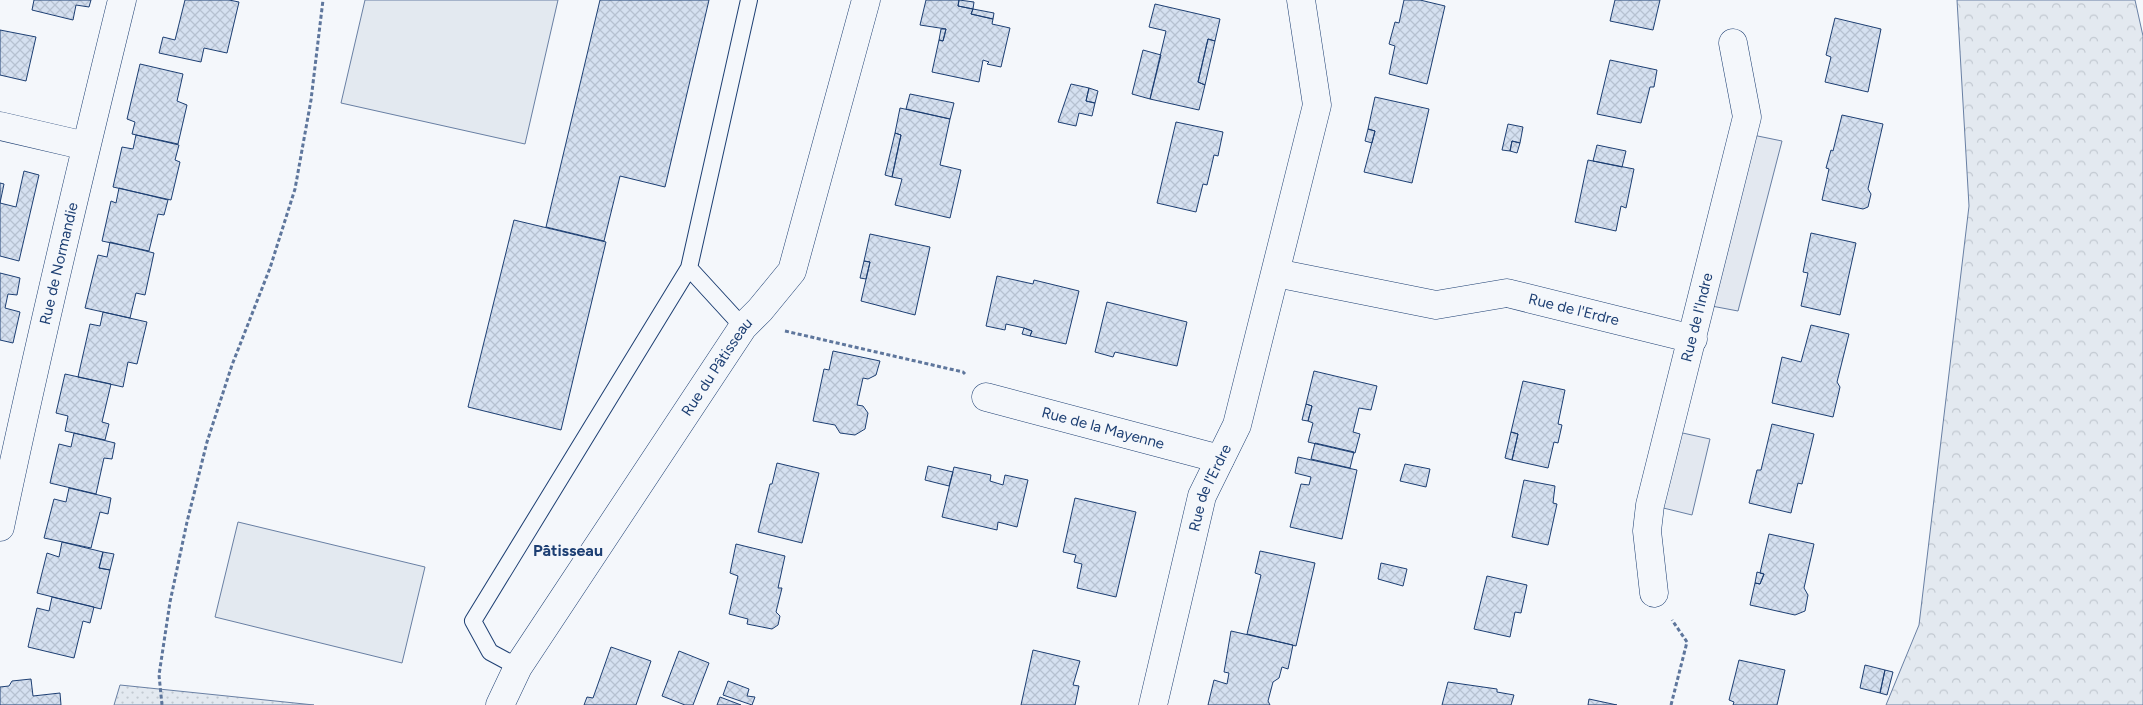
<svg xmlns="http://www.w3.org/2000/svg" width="2143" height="705" font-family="Figtree,sans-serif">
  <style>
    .forest { fill: url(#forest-crowns); stroke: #687fa3 }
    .park { fill: url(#park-dots); stroke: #687fa3 }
    .pitch { fill: #e3e9f0; stroke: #687fa3 }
    .parking { fill: #e3e8f0; stroke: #687fa3 }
    .building { fill: url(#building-cross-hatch); stroke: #1d3f73 }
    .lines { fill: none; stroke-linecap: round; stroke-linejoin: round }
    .lane-casing { stroke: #1d3f73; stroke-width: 18 }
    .street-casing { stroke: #1d3f73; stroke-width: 29 }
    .path { stroke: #5e769c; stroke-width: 3; stroke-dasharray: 4 2.5; stroke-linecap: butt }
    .lane { stroke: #f4f7fb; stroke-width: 16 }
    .street { stroke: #f4f7fb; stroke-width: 28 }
    .labels { text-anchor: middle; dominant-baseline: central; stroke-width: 4; stroke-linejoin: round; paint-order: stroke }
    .street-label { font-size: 15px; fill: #1d3f73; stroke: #f4f7fb }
    .neighbourhood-label { font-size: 16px; font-weight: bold; fill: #1d3f73; stroke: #f4f7fb }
  </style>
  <defs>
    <pattern id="forest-crowns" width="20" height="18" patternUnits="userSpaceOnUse" patternTransform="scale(1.25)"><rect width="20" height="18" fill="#e3e9f0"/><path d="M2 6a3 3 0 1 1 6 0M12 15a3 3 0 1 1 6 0" fill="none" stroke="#c2c9d1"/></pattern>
    <pattern id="park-dots" width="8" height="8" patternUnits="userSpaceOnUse" patternTransform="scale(1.25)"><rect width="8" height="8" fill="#e3e9f0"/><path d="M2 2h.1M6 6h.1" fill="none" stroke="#c2c9d1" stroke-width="1.8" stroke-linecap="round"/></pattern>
    <pattern id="building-cross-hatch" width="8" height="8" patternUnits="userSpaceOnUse" patternTransform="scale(1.25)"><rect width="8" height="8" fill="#d5e0f0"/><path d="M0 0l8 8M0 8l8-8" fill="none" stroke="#b6c1d1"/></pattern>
  </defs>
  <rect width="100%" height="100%" fill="#f4f7fb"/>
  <path class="forest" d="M1957 0H2135L2143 36V705H1886L1919 625 1969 206Z"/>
  <path class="park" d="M120 685 314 705H114Z"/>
  <path class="pitch" d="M365 0H558L525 144 341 103Z
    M238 522 425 567 402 663 215 617Z"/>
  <path class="parking" d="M1743 133 1782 141 1738 311 1701 304Z
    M1669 430 1710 439 1692 515 1651 505Z"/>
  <path class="building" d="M34 0H91L89 7 76 5 73 20 32 10Z
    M185 0H229L239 2 227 53 204 48 201 62 159 53 163 37 175 40Z
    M600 0H709L665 187 620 176 604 241 546 227Z
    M926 0H959L958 6 973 9 971 14 993 19 992 24 1010 28 1001 67 987 64 989 62 983 60 979 82 932 72 939 40 943 41 946 29 920 25Z
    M959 0 974 2 973 9 958 6Z
    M1404 0H1420L1445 6 1427 84 1389 74 1395 46 1389 44 1395 22 1399 23Z
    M1615 0H1660L1653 30 1610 21Z
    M1155 4 1220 19 1215 41 1208 39 1198 82 1205 85 1199 110 1150 99 1166 31 1149 27Z
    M973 9 994 13 993 19 971 14Z
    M1835 18 1881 29 1868 92 1825 82 1831 57 1826 55Z
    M941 29H946L943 41 939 40Z
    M0 30 36 37 26 81 0 75Z
    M1208 39 1215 41 1205 85 1198 82Z
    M1143 50 1161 55 1150 99 1132 94Z
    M1610 60 1657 70 1654 87H1650L1641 123 1597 114Z
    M140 64 183 74 177 101 187 105 178 144 132 134 135 122 127 119Z
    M1071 84 1089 88 1086 101 1095 103 1092 116 1079 113 1076 126 1058 122Z
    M1089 88 1098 91 1095 103 1086 101Z
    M910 94 954 103 950 119 906 109Z
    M1375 97 1429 109 1412 183 1364 172 1375 131 1368 129Z
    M900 108 950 119 940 165 961 170 950 218 895 205 902 179 892 177 901 135 895 133Z
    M1842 115 1883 124 1868 189 1871 194 1868 207 1863 209 1822 200 1829 169 1826 168 1831 150 1833 151Z
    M1176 122 1223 132 1218 156 1214 155 1207 185 1203 184 1196 212 1157 203Z
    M1508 124 1523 127 1520 143 1512 141 1510 151 1502 150Z
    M1368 129 1375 131 1372 143 1365 141Z
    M895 133 901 135 892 177 885 175Z
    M136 135 179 145 175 160 180 162 171 200 113 187 122 147 133 149Z
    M1512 141 1520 143 1517 153 1510 151Z
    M1597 145 1626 151 1622 167 1593 161Z
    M1588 160 1634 169 1626 208 1621 206 1616 231 1575 222Z
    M24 171 39 175 19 261 0 256V183L4 184 0 203 16 207Z
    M119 188 168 200 164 215 158 214 149 251 102 241 111 201 116 203Z
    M514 220 606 242 561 430 468 407Z
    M1811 233 1856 243 1840 315 1801 306 1808 273 1803 272Z
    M870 234 930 247 915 315 861 301 870 262 864 261Z
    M110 242 154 253 145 295 136 293 130 318 85 308 98 255 107 257Z
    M864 261 870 262 866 279 860 278Z
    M0 273 20 278 17 295 8 294 5 308 20 312 13 343 0 340Z
    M997 276 1033 284 1034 280 1079 291 1066 344 1030 336 1032 331 1024 328 1006 324 1005 330 986 326Z
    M1107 302 1187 322 1177 366 1115 352 1113 357 1095 352Z
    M103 312 147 322 137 364 128 362 123 387 78 377 90 324 100 326Z
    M1811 325 1849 334 1837 382 1840 387 1833 417 1772 403 1782 357 1801 362Z
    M1024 328 1032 331 1030 336 1022 334Z
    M833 351 880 361 876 375 868 379 863 378 857 405 863 406 868 413 865 429 855 435 840 433 835 425 813 421 824 369 829 370Z
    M1314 371 1377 386 1371 410 1359 408 1353 432 1360 434 1355 453 1308 442 1313 423 1308 421 1312 406 1306 404Z
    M65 374 111 384 102 422 109 424 105 440 65 431 68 416 56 413Z
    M1523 381 1565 390 1558 424 1562 425 1558 443 1554 442 1548 468 1512 460 1518 434 1511 432Z
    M1306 404 1312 406 1308 421 1302 420Z
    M1772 424 1814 434 1802 484 1798 483 1791 513 1749 503 1757 470H1761Z
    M1511 432 1518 434 1512 460 1505 458Z
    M74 433 115 443 112 459 104 458 96 494 50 483 59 444 71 447Z
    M1315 443 1354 452 1350 468 1311 459Z
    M1298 457 1357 470 1342 539 1290 527 1301 484 1309 485 1311 477 1295 473Z
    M777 463 819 473 802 543 758 532 770 484H772Z
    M1405 464 1430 469 1426 487 1400 481Z
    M928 466 953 472 949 486 925 480Z
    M954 467 991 475 990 481 1003 485 1005 475 1028 480 1017 527 998 522 997 530 942 517Z
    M1524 480 1555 486 1553 503 1557 504 1548 545 1512 537Z
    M69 488 111 498 108 514 100 512 91 548 44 538 54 499 66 502Z
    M1075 498 1136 512 1116 597 1077 588 1082 564 1074 562 1076 555 1063 552Z
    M1769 534 1814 544 1804 588 1808 595 1805 611 1795 615 1750 605 1755 583 1760 584 1764 574 1760 573Z
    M62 542 103 552 99 568 110 570 101 609 37 593 47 553 59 557Z
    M736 544 785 556 778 588H782L776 612 780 616 778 625 772 629 747 624 748 619 729 614 738 576 730 573Z
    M1260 551 1315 563 1296 646 1247 634 1261 575 1255 573Z
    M103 552 114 554 110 570 99 568Z
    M1381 563 1407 569 1403 586 1378 579Z
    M1757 572 1764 574 1760 584 1755 583Z
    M1487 576 1527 585 1521 613 1515 612 1510 637 1474 629Z
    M52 597 94 607 90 623 83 621 74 658 28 647 37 608 49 611Z
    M1231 631 1293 645 1288 669 1282 667 1279 678 1273 682 1268 701 1270 705H1208L1214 680 1227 684 1229 673 1224 672Z
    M611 647 651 661 636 705H584L587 697 593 698Z
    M1033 650 1080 661 1073 685 1079 686 1075 705H1021Z
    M679 651 709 663 693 705H685L662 696Z
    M1739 660 1785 670 1777 705H1733L1734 702 1729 700Z
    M1865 665 1885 670 1880 693 1860 688Z
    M1885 670 1893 672 1887 695 1880 693Z
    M31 679 33 696 60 693 61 705H0V687L9 686 12 681Z
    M728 681 749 689 747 696 755 697 752 705 723 695Z
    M1448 682 1497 689V692L1514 695 1511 705H1442Z
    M720 697 741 705H717Z
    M1589 699 1617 705H1588Z"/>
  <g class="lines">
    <defs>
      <path id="lane" d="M743 327 689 268 749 0
        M518 667 490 652 473 621 689 268"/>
      <g id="street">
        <path d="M0 126 86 146"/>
        <path id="s1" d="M1276 273 1436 305 1507 293 1693 339"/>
        <path id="s2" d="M986 397 1220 459"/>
        <path id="s3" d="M0 527C37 351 79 175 122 0"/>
        <path id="s4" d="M1654 593 1647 531 1650 505 1747 117 1733 43"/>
        <path id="s5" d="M500 705 518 667 743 327 760 310 792 271 866 0"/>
        <path id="s6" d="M1153 705 1202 496 1237 425 1317 105 1301 0"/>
      </g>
    </defs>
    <use href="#lane" class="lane-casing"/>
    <use href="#street" class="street-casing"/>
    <path class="path" d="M785 331 963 372 965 374
      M162 705 159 675 170 602 187 522 207 442 232 365 270 268 295 189 311 100 323 0
      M1671 705 1687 642 1672 620"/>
    <use href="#lane" class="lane"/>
    <use href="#street" class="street"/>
  </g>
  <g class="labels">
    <g class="street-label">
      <text stroke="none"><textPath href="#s3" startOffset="270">Rue de Normandie</textPath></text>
      <text stroke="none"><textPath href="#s1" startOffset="304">Rue de l'Erdre</textPath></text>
      <text stroke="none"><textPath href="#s4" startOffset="282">Rue de l'Indre</textPath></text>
      <text stroke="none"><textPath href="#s5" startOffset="402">Rue du Pâtisseau</textPath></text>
      <text stroke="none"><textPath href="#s2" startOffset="121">Rue de la Mayenne</textPath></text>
      <text stroke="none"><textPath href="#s6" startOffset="225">Rue de l'Erdre</textPath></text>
    </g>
    <g class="neighbourhood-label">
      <text x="568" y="550">Pâtisseau</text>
    </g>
  </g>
</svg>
